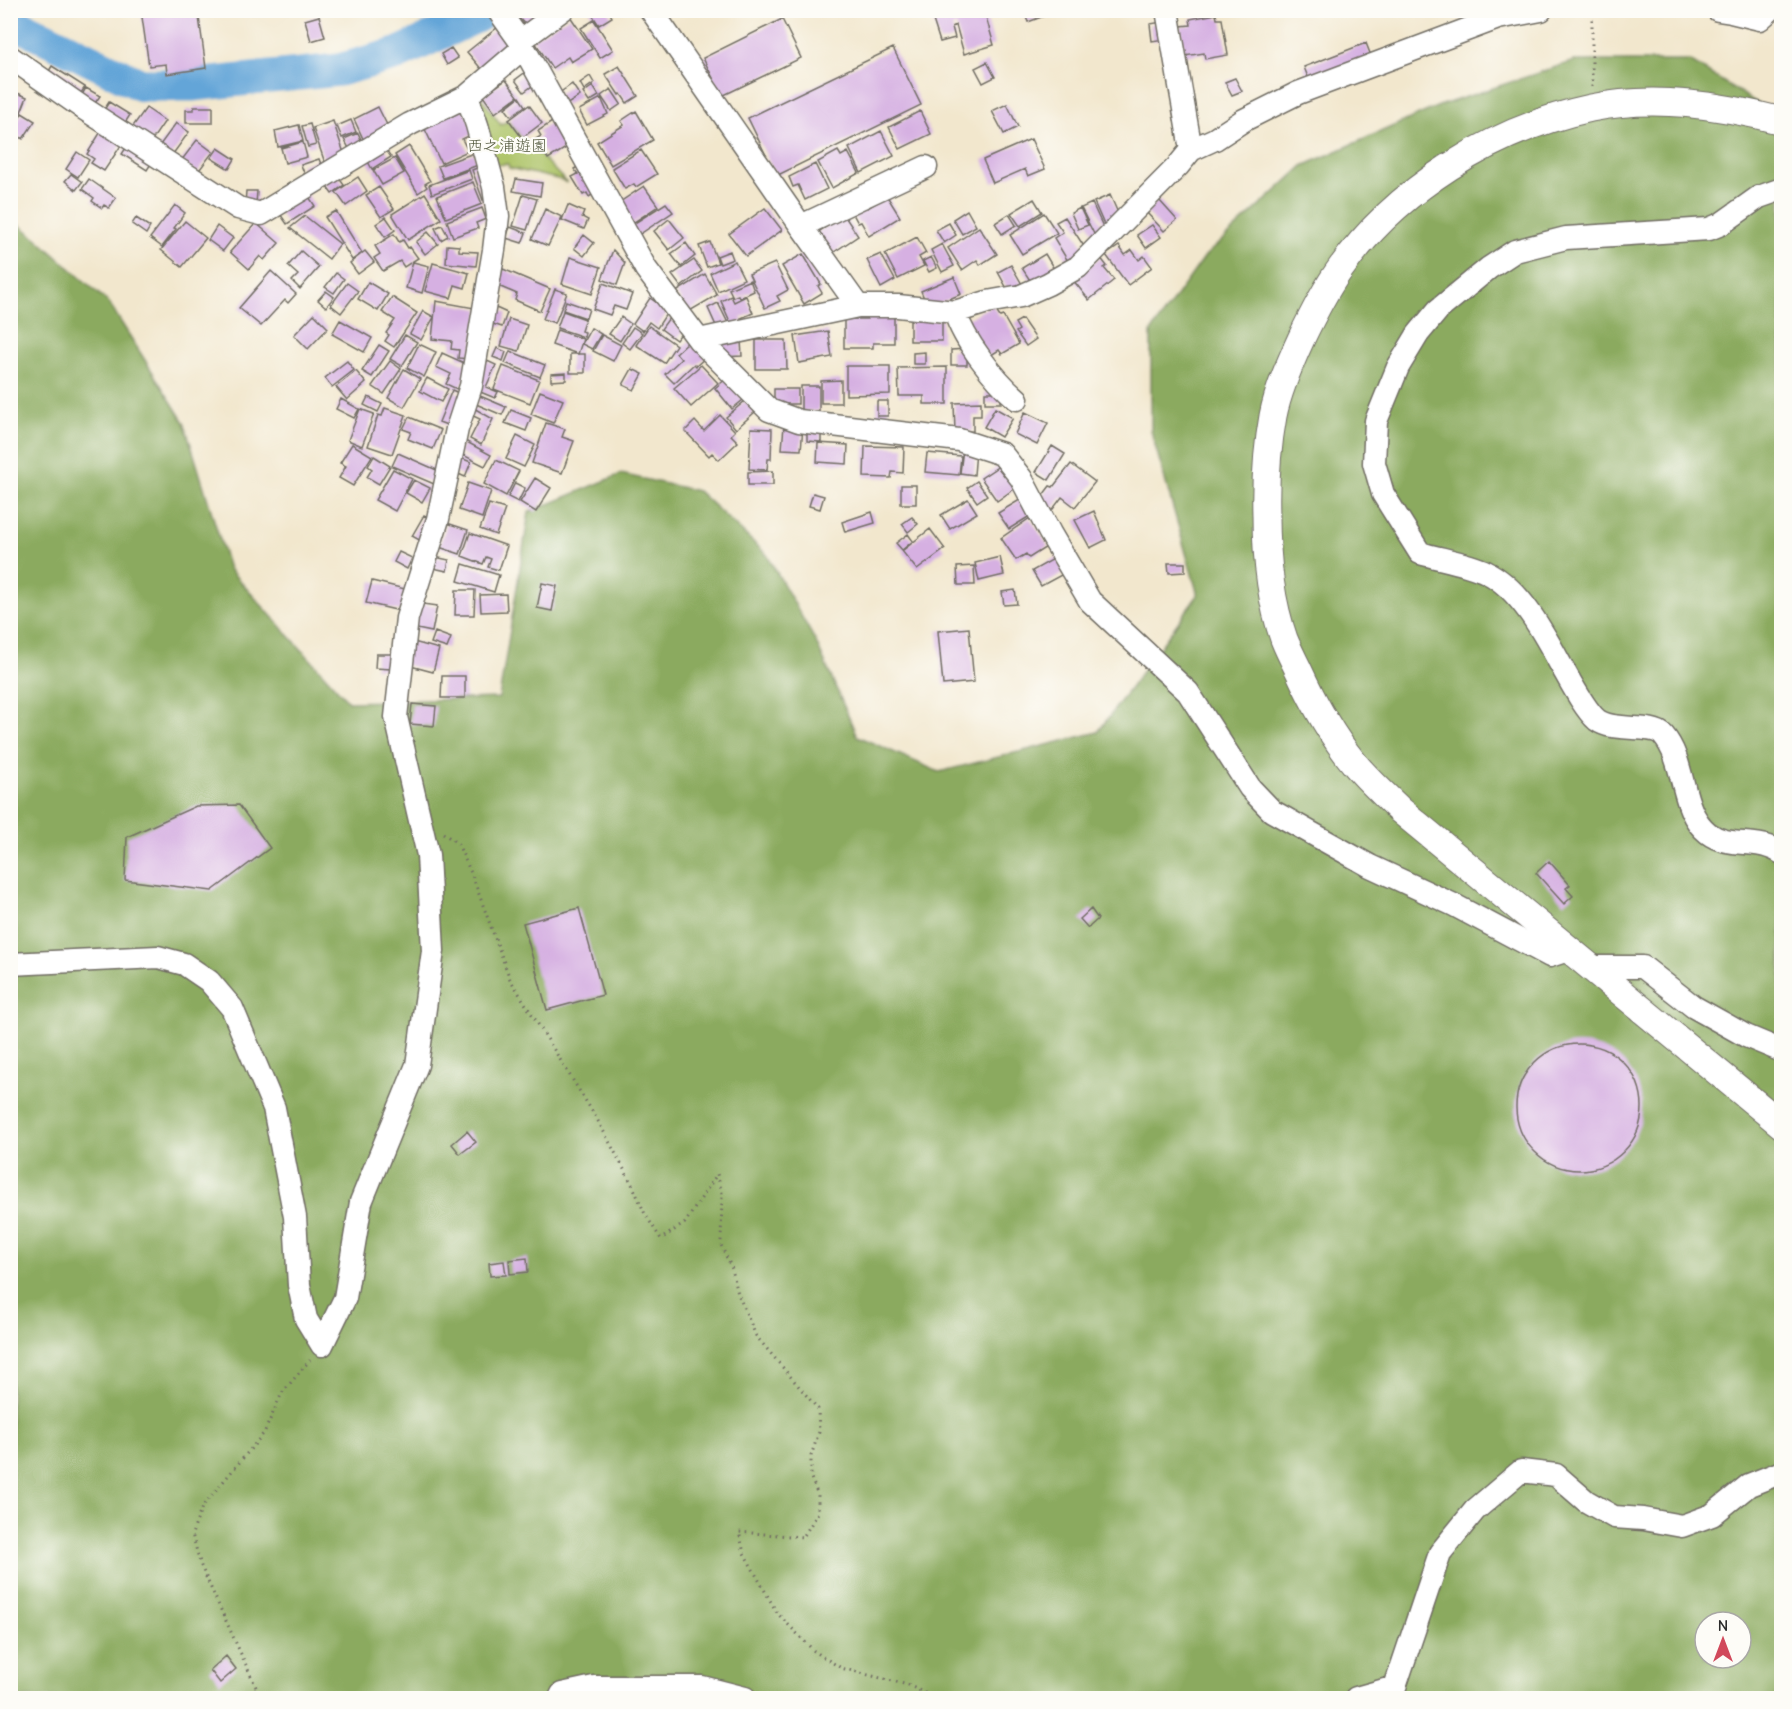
<svg xmlns="http://www.w3.org/2000/svg" width="1792" height="1709" font-family="'Comic Neue','Klee One',sans-serif">
  <style>
    .green { fill: #afc56a; stroke: #6d784a; stroke-width: 1.5 }
    .forest { fill: #8baa5e; stroke: #5b6a44; stroke-width: 1.5; fill-rule: evenodd }
    .lines { fill: none; stroke-linecap: round; stroke-linejoin: round }
    .stream { stroke: #64a5d8; stroke-width: 5 }
    .river { stroke: #64a5d8; stroke-width: 33 }
    .building { fill: #d6b0e2 }
    .minor-casing { stroke: #716d64; stroke-width: 25 }
    .tertiary-casing { stroke: #716d64; stroke-width: 29 }
    .path { stroke: #716d64; stroke-width: 3; stroke-dasharray: 1.5 4.5; stroke-linecap: butt }
    .minor { stroke: #fff; stroke-width: 22 }
    .tertiary { stroke: #fff; stroke-width: 27 }
    .labels { text-anchor: middle; dominant-baseline: central; stroke-width: 4.5; stroke-linejoin: round; paint-order: stroke }
    .park-label { font-size: 16px; fill: #53593e; stroke: #fdfcf7 }
  </style>
  <rect width="100%" height="100%" fill="#fdfcf7"/>
  <filter id="ink" filterUnits="userSpaceOnUse"><feTurbulence type="fractalNoise" baseFrequency=".0167" numOctaves="2"/><feDisplacementMap in="SourceGraphic" scale="12" xChannelSelector="R" yChannelSelector="G"/><feConvolveMatrix kernelMatrix="1 2 1 2 8 2 1 2 1" color-interpolation-filters="sRGB"/></filter>
  <filter id="wash" filterUnits="userSpaceOnUse"><feTurbulence type="fractalNoise" baseFrequency=".008" numOctaves="4" result="noise"/><feDisplacementMap in="SourceGraphic" scale="24" xChannelSelector="R" yChannelSelector="G"/><feGaussianBlur stdDeviation="1.35" result="paint"/><feColorMatrix in="noise" values="0 0 0 0 0 0 0 0 0 0 0 0 0 0 0 0 0 1.4 0 .05"/><feComposite in="paint" operator="in"/></filter>
  <g filter="url(#wash)">
    <rect width="100%" height="100%" fill="#f2e7cd"/>
    <path class="green" d="M480 96 501 125 507 121 567 183 562 180 509 168 508 164 494 165 477 107Z"/>
    <path class="forest" d="M1574 61H1690L1781 118V1698H11L10 218 35 237 109 303 184 422 229 569 349 702 499 698 529 512 621 474 698 491 767 555 816 642 857 736 939 772 1098 732 1198 595 1151 431V332L1205 256 1303 166 1439 106ZM1705 1622H1741V1658H1705Z"/>
    <g class="lines">
      <path class="stream" d="M1174 12 1193 10"/>
      <path class="river" d="M10 24 19 25 141 85H192L339 70 397 54 478 16 484 10"/>
    </g>
    <g id="blocks">
      <path class="building" d="M141 10H198L206 68 167 74 166 64 149 66Z
        M525 10H550L530 30 518 17Z
        M589 10H608L612 17 599 25Z
        M953 10H984L994 45 964 54 956 25 952 27 955 38 940 42 932 17Z
        M1023 10H1051L1052 13 1028 22Z
        M1216 14 1217 19H1222L1228 55 1205 59 1204 53 1185 56 1180 26 1191 25 1190 19Z
        M319 16 325 37 311 41 305 20Z
        M570 16 592 49 571 62 568 57 552 68 533 39Z
        M782 19 801 58 722 96 703 58Z
        M594 20 613 50 600 58 581 28Z
        M1162 22 1165 39 1152 41 1150 24Z
        M498 27 514 46 483 71 467 52Z
        M1366 43 1373 61 1311 85 1304 67Z
        M451 48 458 58 447 65 441 54Z
        M893 48 921 105 776 176 748 118Z
        M987 62 995 77 983 83 975 68Z
        M52 66 85 87 77 99 44 79Z
        M619 66 638 96 627 103 621 94 619 95 605 74Z
        M527 71 536 83 524 92 515 80Z
        M590 76 594 83 584 90 580 83Z
        M1235 78 1242 91 1232 95 1225 82Z
        M506 80 518 96 495 113 483 96Z
        M572 84 580 96 566 105 558 94Z
        M593 86 599 96 589 102 583 93Z
        M86 88 100 96 95 103 82 95Z
        M611 89 621 104 611 111 601 96Z
        M15 92 27 97 21 112 10 108V95L13 96Z
        M519 97 525 106 511 116 505 108Z
        M601 98 608 114 587 125 579 110Z
        M109 102 130 115 123 126 102 113Z
        M1007 104 1018 127 1004 134 992 111Z
        M529 105 542 123 522 138 509 120Z
        M194 107H213V123H186V110H194Z
        M378 107 390 131 365 143 354 119Z
        M146 108 165 121 150 143 131 129Z
        M463 108 475 133 462 139 468 151 441 163 423 125Z
        M636 111 653 140 611 165 597 142 624 125 621 121Z
        M920 111 931 134 900 149 889 127Z
        M22 113 35 121 23 139 10 131Z
        M351 120 356 132 342 138 337 126Z
        M333 121 345 156 325 163 313 128Z
        M552 122 571 145 548 159 536 139 541 136 538 131Z
        M176 123 189 132 170 158 157 149Z
        M310 124 316 145 308 147 302 126Z
        M105 125 126 138 104 171 91 163 94 159 87 154Z
        M299 125 303 141 278 147 275 131Z
        M881 131 894 156 861 173 849 148Z
        M358 133 364 146 351 152 344 139Z
        M1031 139 1045 169 1028 176 1025 169 993 183 983 160Z
        M131 140 156 156 147 170 122 154Z
        M197 140 213 152 197 173 181 161Z
        M303 142 307 157 285 163 281 148Z
        M409 146 430 181 425 184 427 187 418 193 395 155Z
        M384 147 391 157 372 169 366 158Z
        M218 148 235 159 229 169 211 158Z
        M641 150 657 174 636 187 634 184 625 189 612 168Z
        M838 151 841 156 848 152 859 173 832 188 818 162Z
        M77 152 89 160 78 177 66 169Z
        M474 153 478 165 443 178 438 166Z
        M395 158 404 173 382 185 373 170Z
        M319 159 324 172 306 178 301 165Z
        M583 164 600 190 589 197 587 193 583 195 572 177 578 174 574 169Z
        M815 164 827 189 805 200 798 185 793 187 789 177Z
        M482 166 494 197 483 200 472 170Z
        M469 170 472 179 432 194 429 185Z
        M71 174 82 182 76 190 65 181Z
        M336 174 344 185 332 194 324 183Z
        M358 177 367 191 346 206 336 192Z
        M89 179 116 198 109 208 104 205 102 208 92 201 94 198 82 189Z
        M516 179 542 183 540 196 513 191Z
        M473 182 482 204 446 218 437 196Z
        M644 186 658 206 631 224 617 204Z
        M379 187 394 209 381 217 366 195Z
        M246 191H257L256 205 245 204Z
        M306 192 315 206 287 224 278 211Z
        M425 193 441 219 408 240 392 214Z
        M523 195 537 199 527 230 513 226Z
        M1110 195 1118 213 1105 227 1094 202Z
        M887 196 900 217 869 236 861 222 858 223 852 212 866 204 868 208Z
        M1034 199 1042 212 1020 226 1011 213Z
        M1159 200 1177 220 1164 231 1146 212Z
        M666 203 673 212 637 236 630 226Z
        M1092 203 1104 229 1096 238 1081 208Z
        M175 205 185 213 174 228 176 229 162 247 150 238Z
        M568 205 584 212 582 217 588 220 584 229 562 220Z
        M482 208 486 219 476 223 478 228 453 237 447 221Z
        M765 208 782 230 746 256 729 234Z
        M1080 208 1088 225 1078 229 1071 213Z
        M545 209 562 217 548 246 532 239Z
        M967 210 976 226 962 234 953 219Z
        M336 211 362 253 352 260 325 217Z
        M1044 213 1057 233 1022 254 1010 235Z
        M1009 214 1016 225 1002 234 995 223Z
        M844 215 858 236 831 254 817 233Z
        M305 216 340 244 329 259 290 228Z
        M386 217 395 230 385 237 376 224Z
        M1065 217 1087 251 1069 263 1054 238 1063 232 1056 222Z
        M136 218 150 227 146 234 132 224Z
        M669 219 684 238 669 250 654 231Z
        M185 221 206 238 182 267 161 250Z
        M256 223 279 243 264 260 260 256 249 269 230 252Z
        M949 223 956 235 944 243 936 230Z
        M442 225 448 236 441 240 435 228Z
        M1152 225 1161 237 1146 248 1137 235Z
        M217 226 233 238 223 251 208 240Z
        M510 227 526 233 522 243 506 238Z
        M979 227 997 254 980 265 977 260 962 270 948 248Z
        M428 232 438 244 425 254 416 242Z
        M394 234 399 242 403 240 408 248 410 247 418 258 404 267 400 261 383 271 374 258 380 254 375 246Z
        M584 235 594 243 584 256 574 248Z
        M917 237 926 253 919 257 924 266 898 279 885 254Z
        M710 242 718 263 707 267 699 246Z
        M686 243 695 256 681 267 671 254Z
        M942 244 954 266 942 272 931 250Z
        M447 245 459 246V251L478 252 476 266 446 263Z
        M1119 246 1125 255 1132 250 1139 260 1144 256 1152 267 1128 285 1106 255Z
        M613 250 625 263 617 285 602 279Z
        M301 251 319 267 300 289 292 281 298 275 288 266Z
        M365 251 374 262 358 274 350 263Z
        M730 251 733 259 720 264 717 256Z
        M803 254 821 284 818 286 822 293 804 304 782 266Z
        M881 254 895 280 881 288 867 260Z
        M1045 254 1054 269 1033 285 1022 268Z
        M570 257 601 267 592 294 562 284Z
        M931 257 937 268 929 272 923 261Z
        M1100 257 1107 266 1104 268 1114 280 1089 300 1073 280Z
        M694 260 702 271 681 287 672 275Z
        M735 261 744 279 718 291 710 273Z
        M413 262 429 266 422 293 406 288Z
        M433 263 469 273 465 288 455 285 451 298 425 291Z
        M775 263 788 290 777 296 780 301 765 308 749 274Z
        M1011 265 1023 286 1010 294 998 272Z
        M503 269 550 289 540 311 515 300 517 294 496 285Z
        M271 271 296 294 288 303 285 300 261 326 239 308Z
        M336 273 344 279 334 293 325 287Z
        M705 274 717 295 688 312 676 292Z
        M954 277 961 294 928 308 921 291Z
        M750 280 754 291 739 298 738 295 733 297 729 289Z
        M368 282 388 294 378 311 358 299Z
        M347 283 358 291 341 313 331 305Z
        M603 283 632 294 626 310 614 306 610 315 593 309Z
        M555 289 567 293 555 323 543 319Z
        M326 291 334 297 326 307 318 300Z
        M731 296 734 302 746 296 753 313 741 318 743 321 732 326 721 301Z
        M392 297 417 313 394 347 385 341 389 335 386 333 395 320 382 312Z
        M650 298 668 311 657 328 649 322 643 331 633 324Z
        M436 301 480 309 470 359 458 358 459 350 451 349 452 341 432 339Z
        M566 301 589 309 586 318 563 310Z
        M718 303 728 323 717 328 708 308Z
        M992 305 1000 317 1003 316 1019 344 1002 354 999 350 988 357 966 320Z
        M496 308 507 313 502 327 490 323Z
        M423 311 434 317 421 340 410 334Z
        M563 311 585 319 581 331 585 332 584 337 557 328Z
        M314 314 328 328 308 349 294 335Z
        M867 315H894V343H873V348H844V319H867Z
        M621 317 631 324 620 341 609 334Z
        M669 318 684 330 676 340 661 329Z
        M509 319 527 325 519 351 501 346Z
        M1022 319 1036 339 1026 346 1016 332 1019 330 1015 323Z
        M340 320 372 338 364 352 332 334Z
        M910 320H942V341H910Z
        M649 326 676 345 664 363 636 345Z
        M633 327 642 333 630 349 622 343Z
        M591 328 601 334 592 349 582 344Z
        M557 330 583 339 578 354 552 345Z
        M828 331 832 357 799 363 795 336Z
        M405 335 417 342 402 366 390 359Z
        M602 335 621 345 613 361 593 351Z
        M756 340H786L787 369H756Z
        M689 341 706 357 696 366 694 364 674 383 665 374 681 359 676 353Z
        M741 341 742 356 721 357 720 342Z
        M419 344 436 352 424 377 407 368Z
        M379 345 389 351 372 377 362 371Z
        M497 348 506 352 503 361 493 357Z
        M967 349V365H951V350Z
        M510 351 545 365 540 377 505 363Z
        M925 352V364H913V353Z
        M442 353 471 366 459 390 446 384 451 374 436 367Z
        M570 354H585V373H570Z
        M485 360 496 365 486 387 498 392 495 398 473 389Z
        M347 361 354 370 332 387 325 378Z
        M390 361 401 369 384 394 372 386Z
        M701 365 718 383 691 407 674 388Z
        M503 366 539 380 530 403 494 389Z
        M846 366H890V394L846 395Z
        M947 367V404H924V396H899L898 368Z
        M404 369 420 379 404 407 388 398Z
        M632 369 643 374 634 390 623 385Z
        M356 371 366 383 347 400 336 387Z
        M566 373V380L551 381V374Z
        M427 378 448 389 441 402 420 391Z
        M726 379 743 400 732 409 715 388Z
        M841 380V403H821V381Z
        M801 386H819V411H801Z
        M774 389H798V404H774Z
        M452 390 465 396 452 427 439 422Z
        M540 391 563 400 553 423 531 414Z
        M985 392H1001V403H985Z
        M480 396 506 407 502 415 476 404Z
        M368 397 382 404 378 412 364 405Z
        M341 399 359 409 354 418 336 409Z
        M745 401 755 412 736 429 726 417Z
        M877 401H888V416H877Z
        M981 402V416H973V431L955 432 954 403Z
        M472 407 493 419 481 445 470 439 480 419 469 414Z
        M385 408 406 415 392 454 368 446 378 415 382 416Z
        M995 408 1013 418 1001 437 984 427Z
        M360 409 374 414 362 446 348 440Z
        M511 410 531 418 526 431 505 423Z
        M1025 412 1048 423 1037 445 1015 434Z
        M720 415 735 431 731 435 738 442 719 460 712 453 709 456 685 431 695 421 704 431Z
        M409 417 441 430 433 449 408 439 411 432 403 429Z
        M546 423 565 429 562 437 574 441 562 473 532 463Z
        M784 426 803 427 801 450 782 449Z
        M751 428 772 429 771 459H768L767 470 749 469Z
        M807 432H821V442L807 441Z
        M517 436 535 445 524 467 506 459Z
        M465 441 491 455 485 466 459 453Z
        M818 443 848 445 847 464 817 462Z
        M352 444 372 456 353 486 339 478 346 466 340 463Z
        M865 446 904 447 903 473 892 472 891 478 864 477Z
        M1052 446 1065 454 1049 480 1036 472Z
        M963 449 976 451 974 475 960 473Z
        M398 453 439 471 434 484 392 466Z
        M927 453 961 456 959 475 925 472Z
        M374 456 390 466 379 484 367 477 372 469 368 466Z
        M458 457 471 462 465 477 452 471Z
        M496 460 519 471 506 496 484 484Z
        M1002 464 1018 486 997 501 981 478Z
        M1071 464 1095 482 1075 507 1062 497 1050 513 1037 503 1050 486 1053 487Z
        M393 469 412 479 395 511 375 500Z
        M773 471V485H748V472Z
        M535 478 551 488 536 512 520 502Z
        M414 480 430 488 422 502 406 493Z
        M977 481 987 495 977 502 967 488Z
        M468 483 491 491 482 518 459 510Z
        M515 483 525 488 518 502 508 497Z
        M901 485H916V504H901Z
        M813 493 824 496 820 509 809 506Z
        M1023 498 1033 514 1009 529 998 513Z
        M968 499 977 513 950 529 941 515Z
        M489 504 505 509 496 535 480 529Z
        M1094 511 1106 540 1090 548 1075 520Z
        M872 512 875 523 845 532 842 522Z
        M424 515 434 521 423 542 412 536Z
        M912 517 918 524 908 532 902 524Z
        M1030 518 1048 546 1029 558 1026 554 1016 560 1001 538Z
        M447 523 468 530 460 554 439 547Z
        M930 529 945 549 917 570 902 551Z
        M470 533 507 546 499 570 488 567 491 559 486 557 483 564 462 556Z
        M908 534 913 541 902 550 896 543Z
        M399 552 412 558 407 569 394 562Z
        M435 557 449 560 447 571 433 568Z
        M1000 557 1004 575 979 581 975 563Z
        M1057 557 1065 573 1041 586 1032 571Z
        M1168 563H1185V572L1169 573Z
        M463 564 499 575 494 592 458 581Z
        M974 566 975 585H958L957 567Z
        M372 581 405 589 400 611 366 603Z
        M542 583 557 586 552 611 537 608Z
        M456 590H475L474 615H455Z
        M1015 590 1017 604 1004 605 1002 592Z
        M506 594 507 611 481 612 480 595Z
        M416 603 437 606 432 632 412 628Z
        M969 628 974 682 943 685 938 631Z
        M435 632 451 638 447 648 431 643Z
        M410 641 439 649 433 672 403 664Z
        M376 654H392L391 669 375 668Z
        M442 676H465V698H441Z
        M412 704 436 706 434 726 410 724Z
        M239 805 270 848 212 891 125 880 127 837 196 806Z
        M1549 861 1570 885 1566 888 1573 896 1564 904 1536 873Z
        M579 908 603 995 547 1010 523 923Z
        M1091 909 1098 919 1088 928 1080 919Z
        M1516 1107a63 63 0 1 1 126 0a63 63 0 1 1-126 0Z
        M467 1131 476 1142 460 1154 452 1144Z
        M527 1258 528 1272 510 1274 509 1260Z
        M504 1261 506 1275 490 1276 489 1263Z
        M226 1656 236 1669 220 1683 210 1670Z"/>
    </g>
  </g>
  <g filter="url(#ink)">
    <use href="#blocks" fill-opacity="0" stroke="#716d64" stroke-width="1.5"/>
    <g class="lines">
      <defs>
        <path id="minor" d="M498 10 520 41 646 269 699 340 769 410 799 421 959 440 1002 454 1021 478 1050 533 1090 601 1188 692 1250 788 1272 811 1370 866 1454 905 1550 956 1568 950
          M651 10 801 226 858 306
          M1167 10 1191 150
          M1718 10 1731 12 1760 19 1770 10
          M520 41 562 10
          M10 57 83 108 238 208 261 214 410 124 467 96 523 48
          M1782 189 1759 197 1721 224 1709 229 1566 238 1515 251 1489 268 1438 310 1418 334 1398 367 1376 421 1374 463 1383 494 1420 553C1440 559 1467 563 1486 572 1521 589 1544 634 1562 667 1570 681 1585 710 1597 720 1614 733 1652 723 1663 735 1687 763 1679 810 1708 833 1726 847 1749 840 1769 847 1773 848 1778 851 1782 853
          M801 226 926 167
          M955 312C964 341 994 379 1017 399
          M699 340 858 306H898L955 312 987 302 1021 296 1048 284 1078 267 1178 166 1191 150 1215 139 1244 120 1298 93 1498 18 1541 10
          M10 964 158 957 184 964 209 981 232 1008 274 1108 295 1217 299 1285 306 1319 322 1345
          M1591 967H1643L1694 1007 1746 1036 1782 1051
          M322 1345 345 1298 361 1202 417 1065 433 951 428 855 396 717 407 618 438 519 457 429 471 386 494 250 498 216 494 187 477 125 467 96
          M560 1698 562 1694 594 1687H702L745 1698
          M1356 1698 1395 1687 1440 1553 1475 1510 1521 1471 1556 1475 1586 1501 1614 1517 1643 1519 1682 1526 1712 1515 1749 1485 1782 1472"/>
        <path id="tertiary" d="M1782 121C1720 105 1655 95 1591 108 1493 129 1396 189 1338 272 1324 292 1312 316 1301 339 1290 363 1278 390 1273 416 1267 449 1265 482 1266 515 1266 557 1270 599 1284 639 1288 649 1293 659 1298 669 1313 702 1331 735 1354 763 1368 780 1385 795 1400 810L1782 1125"/>
      </defs>
      <use href="#minor" class="minor-casing"/>
      <use href="#tertiary" class="tertiary-casing"/>
      <path class="path" d="M1592 87V10
        M443 833 458 844 472 875 510 979 597 1119 633 1186 645 1214 661 1239 685 1223 717 1174 722 1193 721 1245 732 1269 738 1294 756 1336 818 1409 819 1432 811 1456V1478L818 1495V1513L803 1537 739 1532 744 1553 777 1613 814 1651 841 1668 908 1685 935 1698
        M261 1698 201 1566 192 1534 202 1507 264 1433 282 1393 310 1360"/>
      <use href="#minor" class="minor"/>
      <use href="#tertiary" class="tertiary"/>
    </g>
  </g>
  <g class="labels">
    <g class="park-label">
      <text x="507" y="146">西之浦遊園</text>
    </g>
  </g>
  <rect width="1792" height="1709" fill="none" stroke="#fdfcf7" stroke-width="36"/>
  <g transform="translate(1723 1640)"><circle r="28" fill="#fdfcf7" stroke="#a9a8a5" stroke-width="1.5"/>
  <path d="M0-4.5L10 22L0 15L-10 22Z" fill="#d1495b"/>
  <text y="-9" font-size="16" font-weight="bold" text-anchor="middle" fill="#2b2b2b">N</text>
  </g>
</svg>
